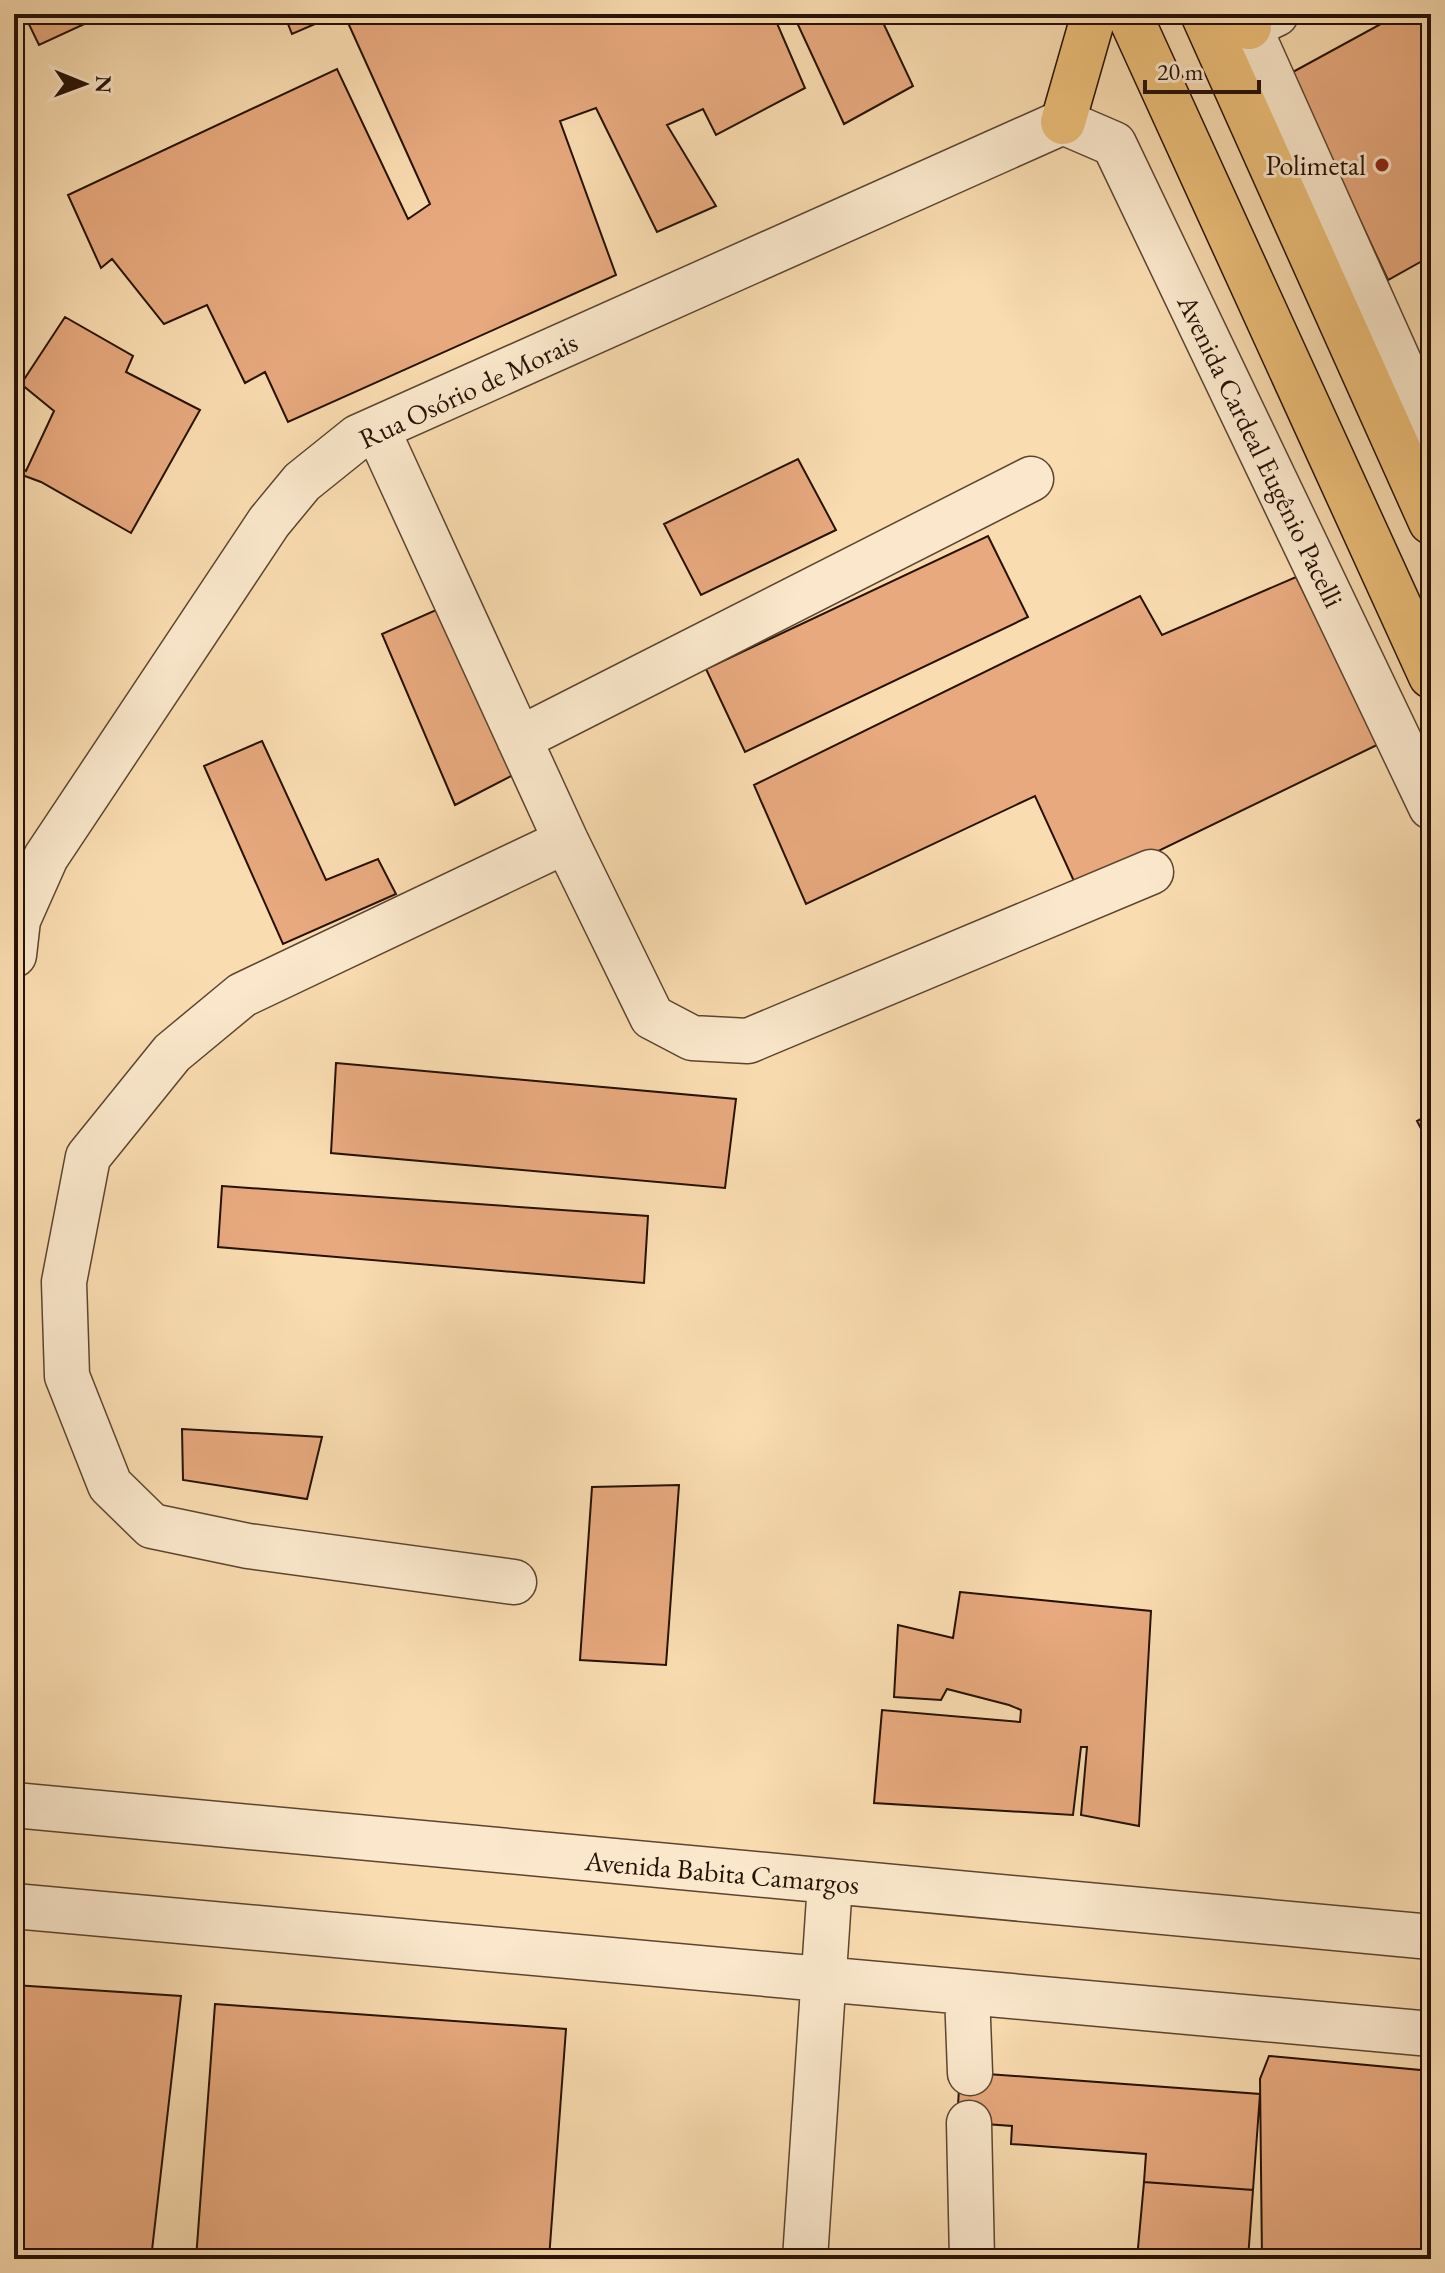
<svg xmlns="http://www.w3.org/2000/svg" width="1445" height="2273" font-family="'EB Garamond',serif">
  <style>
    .building { fill: #e7a97d; stroke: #271106; stroke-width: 2 }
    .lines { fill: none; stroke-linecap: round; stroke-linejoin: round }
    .minor-casing { stroke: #5c4430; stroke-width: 47 }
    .highway-casing { stroke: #271106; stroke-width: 47 }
    .minor { stroke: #fbe8cc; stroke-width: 44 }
    .highway { stroke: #ecbe78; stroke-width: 44 }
    .poi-dot { fill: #8f2418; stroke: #fbe8cc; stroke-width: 3 }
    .labels { text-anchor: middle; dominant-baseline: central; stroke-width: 6; stroke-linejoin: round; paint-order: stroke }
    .poi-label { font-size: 28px; fill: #271106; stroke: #fbe8cc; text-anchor: end }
    .street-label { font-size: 28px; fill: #271106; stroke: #fbe8cc }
  </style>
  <rect width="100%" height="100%" fill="#f9dcb0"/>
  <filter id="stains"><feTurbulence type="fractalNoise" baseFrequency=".0025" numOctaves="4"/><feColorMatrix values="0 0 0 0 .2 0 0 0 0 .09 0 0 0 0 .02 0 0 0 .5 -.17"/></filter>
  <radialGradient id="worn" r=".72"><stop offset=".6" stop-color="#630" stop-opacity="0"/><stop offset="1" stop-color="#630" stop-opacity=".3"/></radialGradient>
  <path class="building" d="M24 14H106L39 45Z
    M284 14H338L292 34Z
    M344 14H773L805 88 716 135 703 109 667 125 716 206 657 232 596 108 560 121 616 275 288 422 265 372 245 383 207 305 164 324 112 259 101 268 68 195 337 69 408 219 430 204Z
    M793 14H879L913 86 844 124Z
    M1399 14H1431V256L1388 280 1291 73Z
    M65 317 133 356 126 372 200 410 131 533 41 482 14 472V465L26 471 54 411 21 384Z
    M798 459 836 530 701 595 664 524Z
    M988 536 1028 617 745 752 706 669Z
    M1296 577 1379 744 1078 890 1035 796 806 904 754 785 1140 596 1162 635Z
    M436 610 513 775 455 805 382 634Z
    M262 741 326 880 378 859 396 894 283 944 204 766Z
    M336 1063 736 1099 725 1188 331 1153Z
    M1431 1114V1148L1417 1121Z
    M222 1186 648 1216 644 1283 218 1247Z
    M182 1429 322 1437 307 1499 183 1480Z
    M679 1485 666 1665 580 1660 592 1487Z
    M960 1592 1151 1611 1139 1826 1081 1815 1087 1747H1081L1073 1815 874 1803 882 1710 1020 1722 1021 1710 1009 1705 947 1689 941 1700 894 1697 898 1625 953 1638Z
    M14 1985 181 1996 151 2259H14Z
    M215 2004 566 2029 549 2259H196Z
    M1269 2056 1431 2071V2218L1428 2259H1262L1260 2079Z
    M960 2072 1260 2094 1253 2190 1144 2182 1146 2154 1011 2144 1012 2126 957 2122Z
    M1144 2182 1253 2190 1248 2259H1137Z"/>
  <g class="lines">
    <defs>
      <path id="minor" d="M1276 14 1249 27 1431 433
        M377 429 566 841 652 1017 692 1038 748 1041 1151 872
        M519 739 1031 479
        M14 955 18 920 46 857 269 522 302 482 358 437 1063 122 1114 144 1431 807
        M514 1582 248 1546 152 1526 110 1485 67 1376 64 1282 88 1157 172 1053 242 995 566 841
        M14 1805 1431 1937
        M14 1906 1431 2034
        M967 1993 970 2073
        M969 2123 972 2259
        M805 2259 830 1883"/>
      <path id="highway" d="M1129 14 1431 676
        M1203 14 1431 522
        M1241 14 1249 27
        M1063 122 1094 14"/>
    </defs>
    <use href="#minor" class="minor-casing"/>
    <use href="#highway" class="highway-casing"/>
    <use href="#minor" class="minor"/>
    <use href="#highway" class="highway"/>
  </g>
  <circle class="poi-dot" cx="1382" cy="165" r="8"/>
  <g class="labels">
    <g class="poi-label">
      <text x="1366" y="165">Polimetal</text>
    </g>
    <g class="street-label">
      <text transform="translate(468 390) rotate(-25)">Rua Osório de Morais</text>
      <text transform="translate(1261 451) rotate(64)">Avenida Cardeal Eugênio Pacelli</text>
      <text transform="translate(722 1872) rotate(5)">Avenida Babita Camargos</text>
    </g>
  </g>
  <rect width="1445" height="2273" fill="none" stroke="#f9dcb0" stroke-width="48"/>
  <rect x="16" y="16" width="1413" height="2241" fill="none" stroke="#271106" stroke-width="4"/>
  <rect x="24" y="24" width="1397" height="2225" fill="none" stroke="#271106" stroke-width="2"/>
  <g transform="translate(84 84) rotate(91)" stroke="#fbe8cc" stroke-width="6" paint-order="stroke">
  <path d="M0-6L14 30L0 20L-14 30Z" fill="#271106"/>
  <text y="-12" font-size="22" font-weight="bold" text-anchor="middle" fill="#271106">N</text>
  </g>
  <path d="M1145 80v12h114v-12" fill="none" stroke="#271106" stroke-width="4"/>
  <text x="1157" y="80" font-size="24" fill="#271106" stroke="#fbe8cc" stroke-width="6" paint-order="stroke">20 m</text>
  <rect width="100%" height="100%" filter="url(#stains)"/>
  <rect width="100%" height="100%" fill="url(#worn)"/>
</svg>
